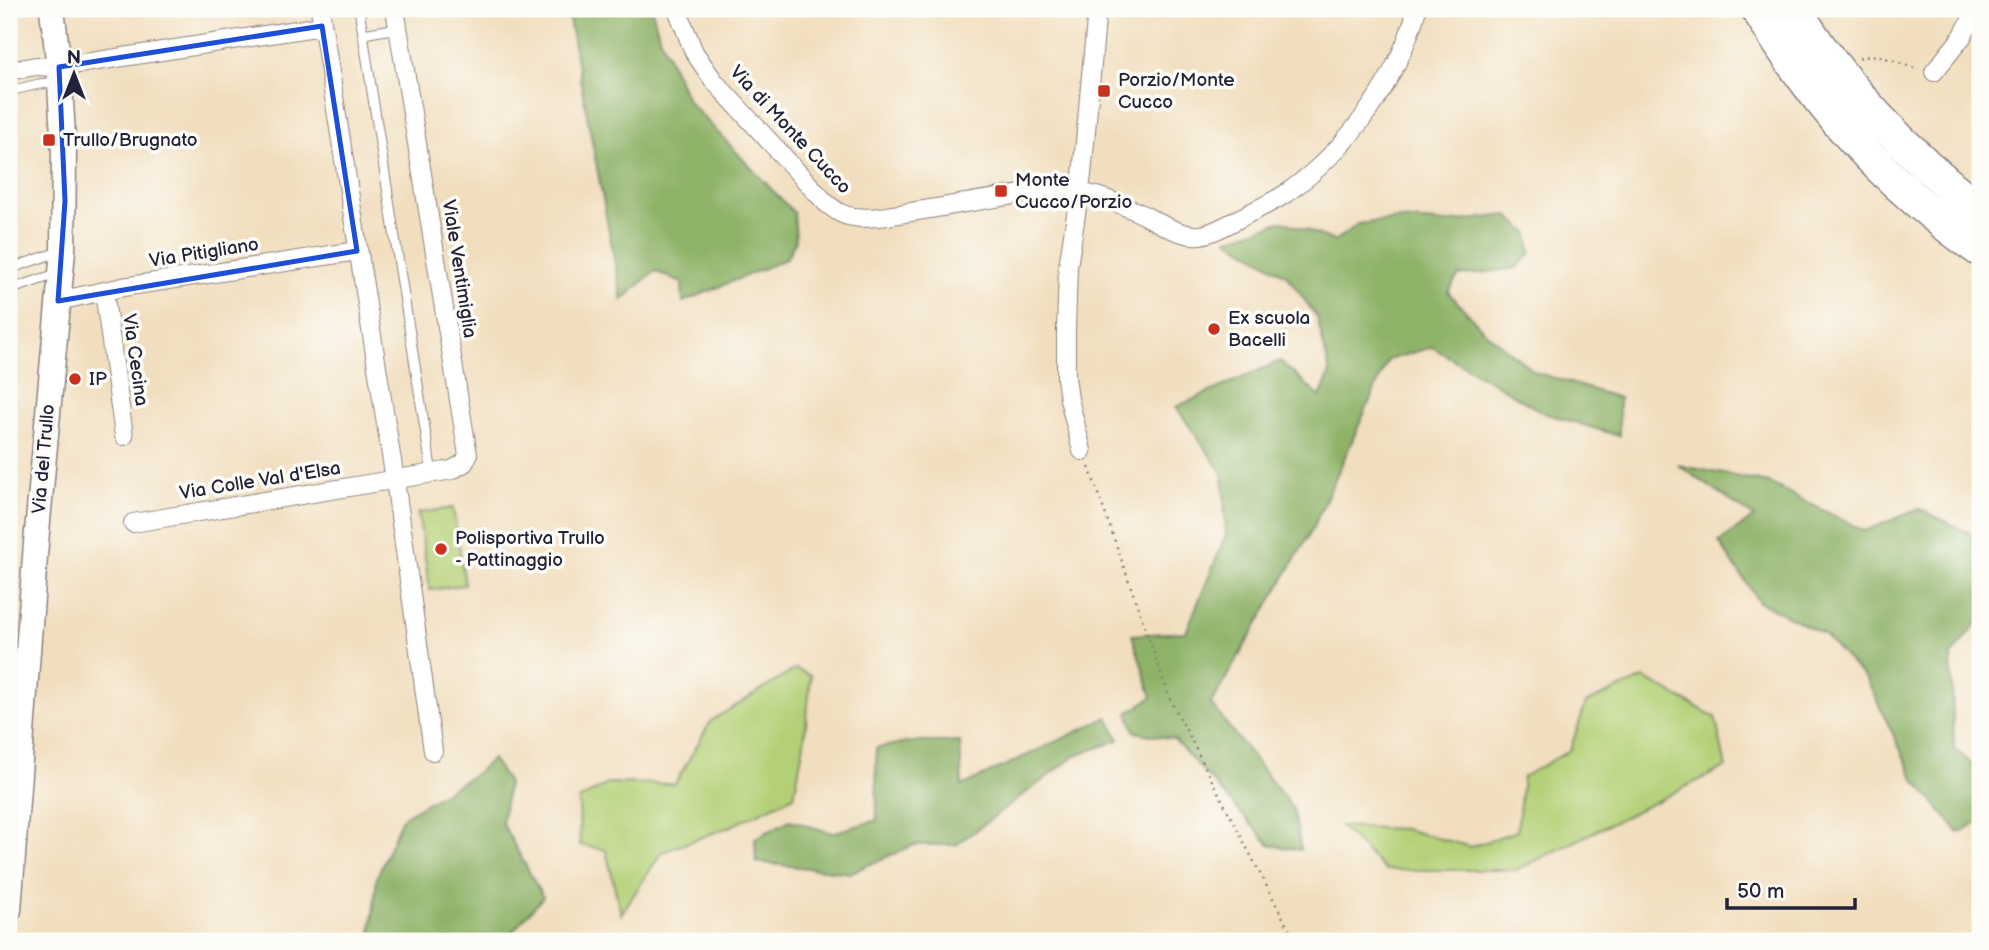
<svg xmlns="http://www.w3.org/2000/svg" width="1989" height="950" font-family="'Balsamiq Sans',sans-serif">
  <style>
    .green { fill: #b3d076; stroke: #6a7958; stroke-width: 2 }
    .forest { fill: #8eb267; stroke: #586a51; stroke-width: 2 }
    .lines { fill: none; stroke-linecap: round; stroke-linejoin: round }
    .lane-casing { stroke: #8a807c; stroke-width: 11 }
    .street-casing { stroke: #8a807c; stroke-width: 20 }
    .secondary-casing { stroke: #8a807c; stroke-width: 27 }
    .highway-casing { stroke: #8a807c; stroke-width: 36 }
    .path { stroke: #8a807c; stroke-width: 2.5; stroke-dasharray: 2 5; stroke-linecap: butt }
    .lane { stroke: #fff; stroke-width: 9 }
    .street { stroke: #fff; stroke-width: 18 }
    .secondary { stroke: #fff; stroke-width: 24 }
    .highway { stroke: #fff; stroke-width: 33 }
    .marked { fill: none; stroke: #1d4ed8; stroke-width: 5; stroke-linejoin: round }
    .poi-dot { fill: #c8321e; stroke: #fdfcf7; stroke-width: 2.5 }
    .labels { text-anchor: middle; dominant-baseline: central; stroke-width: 7; stroke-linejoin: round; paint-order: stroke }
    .poi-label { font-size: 19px; fill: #22223b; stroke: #fdfcf7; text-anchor: start }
    .street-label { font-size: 19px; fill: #22223b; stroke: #fdfcf7 }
  </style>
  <rect width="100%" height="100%" fill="#fdfcf7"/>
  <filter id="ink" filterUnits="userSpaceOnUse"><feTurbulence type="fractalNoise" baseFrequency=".0143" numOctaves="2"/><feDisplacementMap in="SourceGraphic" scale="14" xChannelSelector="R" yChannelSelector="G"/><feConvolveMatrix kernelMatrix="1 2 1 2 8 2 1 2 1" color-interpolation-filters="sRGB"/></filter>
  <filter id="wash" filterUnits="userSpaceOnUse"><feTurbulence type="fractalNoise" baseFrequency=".00686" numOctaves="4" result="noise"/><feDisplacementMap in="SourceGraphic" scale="28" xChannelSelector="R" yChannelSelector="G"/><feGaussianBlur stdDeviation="1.57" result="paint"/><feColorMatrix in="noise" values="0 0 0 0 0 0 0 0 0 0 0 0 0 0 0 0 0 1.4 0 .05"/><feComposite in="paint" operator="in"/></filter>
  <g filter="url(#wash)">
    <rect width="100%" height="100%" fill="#f1debe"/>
    <path class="green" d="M453 508 465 585 430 590 418 513Z
      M796 669 811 676 804 743 794 796 729 827 662 852 621 914 606 850 580 845 579 800 609 783 675 784 711 721Z
      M1644 678 1715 717 1726 767 1517 870H1385L1340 826 1404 829 1471 847 1517 831 1523 777 1570 750 1586 703Z"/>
    <path class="forest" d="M567 9H652L659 36 688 101 794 213 796 240 786 259 683 302 682 283 655 271 622 300Z
      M1507 215 1528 233 1531 253 1516 268 1458 276 1448 292 1484 331 1535 372 1619 398V436L1544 413 1432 347 1388 360 1313 528 1211 704 1293 809 1301 850 1270 845 1174 739 1135 732 1128 713 1152 697 1132 635 1186 632 1226 535 1223 474 1176 407 1280 361 1320 397 1330 373 1317 317 1287 276 1228 239 1283 221 1335 241 1358 224 1400 219 1445 223Z
      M1678 465 1769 483 1864 531 1920 509 1980 538V619L1951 656 1954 748 1980 772V821L1959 833 1915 780 1867 680 1823 634 1759 602 1719 542 1754 517Z
      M1108 717 1119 740 1075 756 956 845H914L850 873 756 862 755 838 790 820 832 833 877 820 876 748 908 742H960L962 786Z
      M492 759 508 783 502 823 543 897 504 941H370L377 877 402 818 478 772Z"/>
  </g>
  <g filter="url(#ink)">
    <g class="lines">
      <defs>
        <path id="lane" d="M359 9 432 474
          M363 34 398 28
          M9 91 39 84 58 82
          M9 269 61 251
          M9 290 59 273"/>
        <path id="street" d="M320 9 395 480 433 751
          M677 9 694 52 714 81 826 203C835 210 842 216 854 217 874 220 897 214 917 211 957 205 997 197 1037 192 1080 187 1106 197 1144 215 1158 223 1176 233 1193 235 1208 237 1228 224 1242 217 1257 209 1274 202 1288 192 1348 149 1398 80 1417 9
          M1076 9 1097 13
          M9 71 36 66 59 67 322 26
          M1934 72 1962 37 1977 9
          M104 291 124 436
          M58 301 123 287 357 251
          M1082 451 1069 399 1066 378V330L1068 267 1082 175 1097 9
          M133 523 452 470 464 463 468 455 395 9"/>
        <path id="secondary" d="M9 910 36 543 63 251 64 153 59 67 52 9"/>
        <path id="highway" d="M1758 9C1817 108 1886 184 1980 250
          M1795 9C1840 85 1910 156 1980 210"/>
      </defs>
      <use href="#lane" class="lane-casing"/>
      <use href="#street" class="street-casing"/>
      <use href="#secondary" class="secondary-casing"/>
      <use href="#highway" class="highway-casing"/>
      <path class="path" d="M1859 58 1877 55 1917 69
        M1089 467 1170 699 1295 941"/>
      <use href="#lane" class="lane"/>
      <use href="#street" class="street"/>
      <use href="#secondary" class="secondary"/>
      <use href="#highway" class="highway"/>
    </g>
  </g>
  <path class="marked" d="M322 26 357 251 58 301 65 201 59 67Z"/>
  <g class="poi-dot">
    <rect x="1097" y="84" width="14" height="14" rx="3.5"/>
    <rect x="42" y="133" width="14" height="14" rx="3.5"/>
    <rect x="994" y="184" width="14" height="14" rx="3.5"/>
    <circle cx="1214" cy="329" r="7"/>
    <circle cx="75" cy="379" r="7"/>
    <circle cx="441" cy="549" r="7"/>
  </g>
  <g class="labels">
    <g class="poi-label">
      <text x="1118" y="80">Porzio/Monte<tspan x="1118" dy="22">Cucco</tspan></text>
      <text x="63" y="140">Trullo/Brugnato</text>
      <text x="1015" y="180">Monte<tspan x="1015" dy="22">Cucco/Porzio</tspan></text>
      <text x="1228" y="318">Ex scuola<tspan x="1228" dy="22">Bacelli</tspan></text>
      <text x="89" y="379">IP</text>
      <text x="455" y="538">Polisportiva Trullo<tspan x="455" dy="22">- Pattinaggio</tspan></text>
    </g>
    <g class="street-label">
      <text transform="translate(790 130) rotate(47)">Via di Monte Cucco</text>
      <text transform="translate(204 253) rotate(-9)">Via Pitigliano</text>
      <text transform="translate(459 269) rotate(81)">Viale Ventimiglia</text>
      <text transform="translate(135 360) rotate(82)">Via Cecina</text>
      <text transform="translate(44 459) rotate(-85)">Via del Trullo</text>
      <text transform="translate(260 481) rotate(-9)">Via Colle Val d'Elsa</text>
    </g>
  </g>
  <rect width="1989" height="950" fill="none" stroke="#fdfcf7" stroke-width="35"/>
  <g transform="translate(74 74)" stroke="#fdfcf7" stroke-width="5" paint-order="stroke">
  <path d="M0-5L12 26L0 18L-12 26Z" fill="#22223b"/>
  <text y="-10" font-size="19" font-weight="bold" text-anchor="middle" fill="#22223b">N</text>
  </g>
  <path d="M1727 898v10h128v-10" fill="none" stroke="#22223b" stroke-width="3.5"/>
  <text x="1737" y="898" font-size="21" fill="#22223b" stroke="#fdfcf7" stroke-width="5" paint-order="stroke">50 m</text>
</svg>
